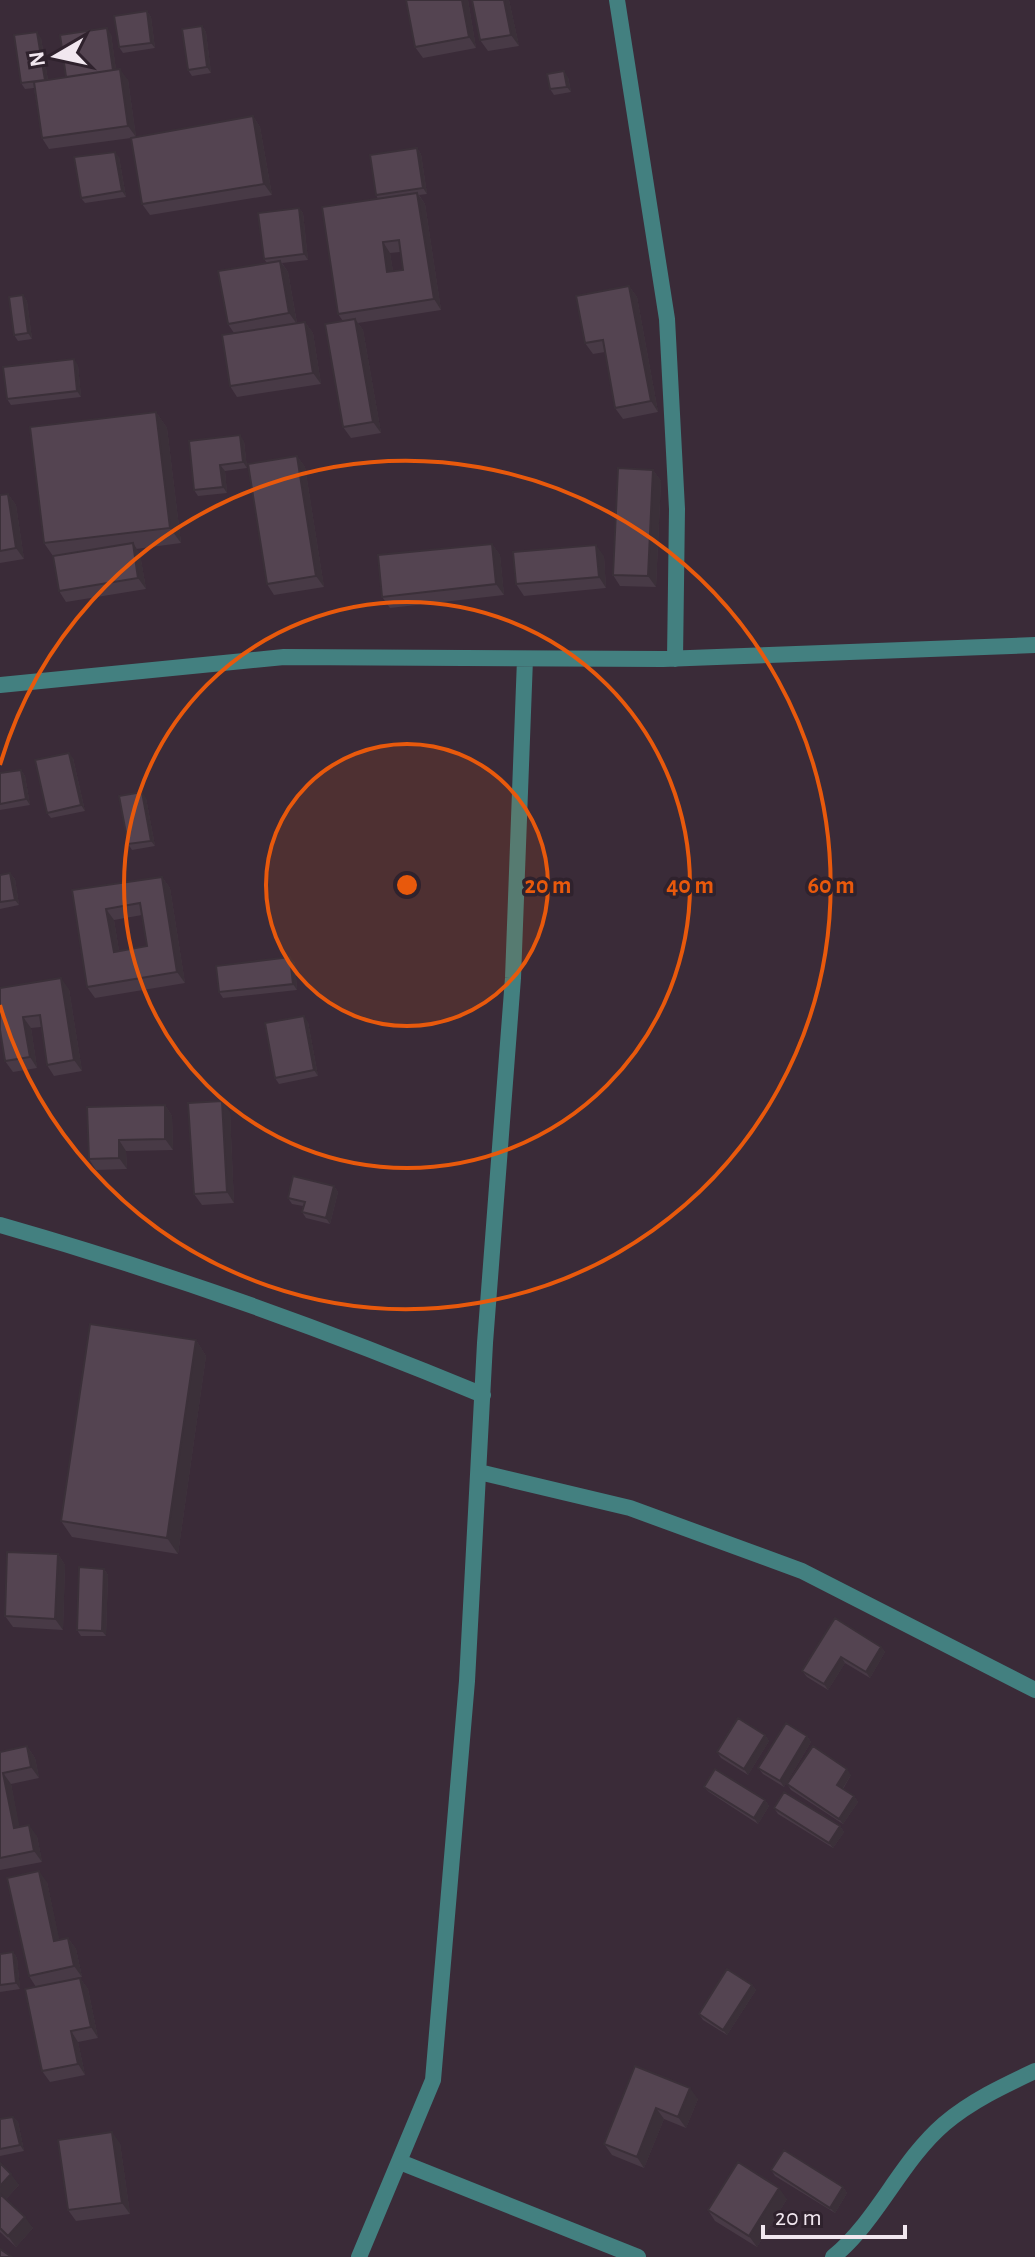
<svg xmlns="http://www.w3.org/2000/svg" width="1035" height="2257" font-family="'Alegreya Sans',sans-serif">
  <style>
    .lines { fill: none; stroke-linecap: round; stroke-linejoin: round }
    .street { stroke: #438080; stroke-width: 16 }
    .wall { fill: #483a46; fill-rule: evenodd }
    .shaded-wall { fill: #3b3039 }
    .building { fill: #544451; stroke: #3b3039; stroke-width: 2; fill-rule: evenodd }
    .ring { fill: none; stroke: #e8590c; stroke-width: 4 }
    .centre { fill: #e8590c; stroke: #2f222d; stroke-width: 4 }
    .ring-label { font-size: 24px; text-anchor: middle; font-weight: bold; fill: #e8590c; stroke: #2f222d; stroke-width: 7; stroke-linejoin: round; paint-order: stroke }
  </style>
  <rect width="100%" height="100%" fill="#3a2b38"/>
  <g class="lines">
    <path class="street" d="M617 0 667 319 677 509 675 659
      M0 685 284 657 663 659 1035 645
      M0 1225C165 1272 325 1329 483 1395
      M479 1472 630 1508 802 1571 1035 1690
      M400 2162 638 2257
      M359 2257 433 2080 467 1681 485 1343 513 978 525 659
      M833 2257C878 2220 900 2162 944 2124 971 2101 1003 2086 1035 2071"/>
  </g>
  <path class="wall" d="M406 0H468L476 48 423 58 415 47Z
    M509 0 519 46 488 51 480 40Z
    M147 11 151 17 155 48 123 53 119 47Z
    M202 26 206 32 211 73 192 76 188 70Z
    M111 34 116 70 128 80 136 137 253 116 260 127 272 195 150 215 142 204 131 138 49 149 42 138 34 88 25 89 21 83 41 38 48 80 66 78Z
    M568 77 571 92 554 95 550 89Z
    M417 148 421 154 427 194 419 195 425 204 441 310 358 323 363 330 381 433 351 438 343 427V321L338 314 378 199 376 195ZM400 252 403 270 393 271 390 253Z
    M119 157 126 197 85 203 81 198Z
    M299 208 303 213 308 260 282 263 288 272 297 323 305 322 313 333 321 384 237 397 230 386 234 333 228 324 267 263 264 259Z
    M629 286 637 297 658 412 623 419 615 408 605 352 593 354 585 343Z
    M23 295 27 301 32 339 18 341 14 335Z
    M78 365 81 397 11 405 7 399Z
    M156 412 167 428 181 543 136 549 140 554 146 589 66 602 59 591 53 556 44 543Z
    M244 441 247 468 225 471 227 493 198 496 194 490Z
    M297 456 305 467 324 587 274 595 267 584Z
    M653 470 661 481 656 587 620 586 613 575Z
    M8 494 16 505 24 559 0 563V495Z
    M492 544 500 555 504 595 390 608 382 597Z
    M604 556 606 588 524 596 516 584Z
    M73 758 85 811 51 818 47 813Z
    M21 770 25 776 30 805 0 810V773Z
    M146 798 155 846 132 850 128 844Z
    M10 873 15 879 19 905 0 909V875Z
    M162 877 170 888 185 983 95 998 87 987 72 890ZM142 915 147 946 119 951 114 920Z
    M290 957 295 963 297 990 223 998 219 992Z
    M69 989 82 1071 54 1076 47 1065 41 1027 31 1028 37 1068 13 1072 5 1061 0 1030Z
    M308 1022 318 1076 279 1084 275 1078Z
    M165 1105 172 1116 173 1150 126 1151 127 1169 96 1170 89 1159Z
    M230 1112 234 1203 202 1205 194 1194Z
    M334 1186 338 1192 330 1224 306 1218 302 1212 303 1206 292 1204 288 1198Z
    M196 1340 206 1356 178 1554 72 1537 61 1521Z
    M58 1554 65 1565 63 1630 13 1627 5 1616Z
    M104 1569 108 1575 106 1636H81L77 1630Z
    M835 1618 881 1647 885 1652 870 1678 845 1663 828 1690 807 1677 802 1671Z
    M765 1735 769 1741 748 1775 721 1758 717 1752Z
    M807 1736 811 1742 784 1787 763 1774 758 1768Z
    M27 1746 35 1758 39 1778 11 1784 19 1827 37 1836 42 1862 0 1870V1752Z
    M851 1775 843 1789 854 1796 858 1802 843 1824 791 1790 787 1784Z
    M704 1787 765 1800 769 1806 758 1824 709 1792Z
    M774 1808 840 1826 844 1832 833 1848 778 1814Z
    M47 1882 59 1940 68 1938 76 1949 82 1977 67 1980 80 1978 88 1989 98 2038 78 2042 85 2075 50 2082 42 2071 36 1987 29 1976Z
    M13 1952 17 1958 20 1989 0 1992V1954Z
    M752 1985 756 1990 727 2035 703 2020 699 2014Z
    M635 2066 698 2099 686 2128 664 2119 644 2168 612 2155 604 2144Z
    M13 2117 18 2122 24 2151 0 2156V2119Z
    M120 2143 130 2214 76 2221 68 2210Z
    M0 2163 19 2185 6 2199 33 2228 16 2247 0 2232Z
    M771 2170 843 2187 847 2193 835 2213 775 2176Z
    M787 2199 757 2247 715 2221 708 2210Z"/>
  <path class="shaded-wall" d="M462 0H468L476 48 469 37Z
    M504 0H509L519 46 511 35Z
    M147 11 151 17 155 48 151 43Z
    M202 26 206 32 211 73 207 67Z
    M107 28 111 34 117 76 113 70Z
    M37 32 41 38 49 86 45 80Z
    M120 69 128 80 136 137 128 126Z
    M564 71 568 77 571 92 567 87Z
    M253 116 260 127 272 195 264 184Z
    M417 148 421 154 427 194 423 188Z
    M115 152 119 157 126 197 122 191Z
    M417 193 425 204 441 310 434 299Z
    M299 208 303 213 308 260 304 254Z
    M383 242 390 253 395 283 387 272Z
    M280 261 288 272 297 324 289 313Z
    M629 286 637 297 658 412 651 401Z
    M23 295 27 301 32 339 28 333Z
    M355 319 363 330 381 433 373 422Z
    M305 322 313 333 321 384 313 373Z
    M74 359 78 365 81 397 77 391Z
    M156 412 167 428 181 543 170 528Z
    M240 435 244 441 247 468 243 462Z
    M297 456 305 467 324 587 316 576Z
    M220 465 225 471 227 493 223 487Z
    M653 470 661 481 656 587 648 576Z
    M8 494 16 505 24 559 16 548Z
    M133 543 140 554 146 589 138 578Z
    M492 544 500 555 504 595 496 584Z
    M596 545 604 556 606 588 599 577Z
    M69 753 73 758 85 811 81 805Z
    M21 770 25 776 30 805 26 799Z
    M142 792 146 798 155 846 151 841Z
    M10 873 15 879 19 905 15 900Z
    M162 877 170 888 185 983 177 972Z
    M106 909 114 920 121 963 114 952Z
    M290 957 295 963 297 990 293 984Z
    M61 978 69 989 82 1071 74 1060Z
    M304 1016 308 1022 318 1076 314 1070Z
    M23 1017 31 1028 37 1068 30 1057Z
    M222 1101 230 1112 234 1203 227 1192Z
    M165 1105 172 1116 173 1150 165 1139Z
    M119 1140 126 1151 127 1169 119 1158Z
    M334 1186 338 1192 330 1224 326 1218Z
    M196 1340 206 1356 178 1554 167 1538Z
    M58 1554 65 1565 63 1630 55 1619Z
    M104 1569 108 1575 106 1636 102 1631Z
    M881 1647 885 1652 870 1678 866 1672Z
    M841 1657 845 1663 828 1690 824 1684Z
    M765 1735 769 1741 748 1775 744 1769Z
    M807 1736 811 1742 784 1787 780 1781Z
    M27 1746 35 1758 39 1778 31 1767Z
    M847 1769 851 1775 841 1791 837 1785Z
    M3 1773 11 1784 22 1839 14 1828Z
    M854 1796 858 1802 843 1824 839 1819Z
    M765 1800 769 1806 758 1824 754 1818Z
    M29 1825 37 1836 42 1862 34 1851Z
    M840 1826 844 1832 833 1848 829 1843Z
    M39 1871 47 1882 62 1952 54 1941Z
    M68 1938 76 1949 82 1977 74 1966Z
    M13 1952 17 1958 20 1989 16 1983Z
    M80 1978 88 1989 98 2038 91 2027Z
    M752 1985 756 1990 727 2035 723 2030Z
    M71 2031 78 2042 85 2075 78 2064Z
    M690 2088 698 2099 686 2128 678 2117Z
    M656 2108 664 2119 644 2168 637 2157Z
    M13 2117 18 2122 24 2151 20 2145Z
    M112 2132 120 2143 130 2214 122 2203Z
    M11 2174 19 2185 4 2201 0 2195V2186Z
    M843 2187 847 2193 835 2213 830 2208Z
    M779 2188 787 2199 757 2247 749 2236Z
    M25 2217 33 2228 16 2247 8 2236Z"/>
  <path class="building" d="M406 0H462L469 37 415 47Z
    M472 0H504L511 35 480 40Z
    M147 11 151 43 119 47 114 16Z
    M202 26 207 67 188 70 182 29Z
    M107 28 113 70 66 77 60 35Z
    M37 32 45 80 21 83 14 35Z
    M120 69 128 126 42 138 34 82Z
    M564 71 567 87 550 89 547 74Z
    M253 116 264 184 142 204 131 138Z
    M417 148 423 188 376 195 370 155Z
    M115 152 122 191 81 198 74 157Z
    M417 193 434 299 338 314 322 207ZM399 240 403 270 387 272 383 242Z
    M299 208 304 254 264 259 258 213Z
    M280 261 289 313 228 324 218 271Z
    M629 286 651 401 615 408 603 340 585 343 576 296Z
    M23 295 28 333 14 335 9 297Z
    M355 319 373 422 343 427 325 324Z
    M305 322 313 373 230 386 222 335Z
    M74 359 77 391 7 399 3 367Z
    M156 412 170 528 44 543 30 427Z
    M240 435 243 462 220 465 223 487 194 490 189 441Z
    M297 456 316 576 267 584 248 464Z
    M618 468 653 470 648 576 613 575Z
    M8 494 16 548 0 551V495Z
    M133 543 138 578 59 591 53 556Z
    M492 544 496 584 382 597 378 555Z
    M596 545 599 577 516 584 513 552Z
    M69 753 81 805 47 813 35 760Z
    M21 770 26 799 0 804V773Z
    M142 792 151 841 128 844 119 796Z
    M10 873 15 900 0 902V875Z
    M162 877 177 972 87 987 72 890ZM140 903 147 946 114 952 106 909Z
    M290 957 293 984 219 992 216 966Z
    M61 978 74 1060 47 1065 40 1015 23 1017 30 1057 5 1061 0 1030V988Z
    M304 1016 314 1070 275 1078 265 1023Z
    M222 1101 227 1192 194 1194 188 1103Z
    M165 1105V1139L119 1140V1158L89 1159 87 1107Z
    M293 1176 334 1186 326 1218 302 1212 305 1202 288 1198Z
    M90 1324 196 1340 167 1538 61 1521Z
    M7 1552 58 1554 55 1619 5 1616Z
    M79 1567 104 1569 102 1631 77 1630Z
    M835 1618 881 1647 866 1672 841 1657 824 1684 802 1671Z
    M738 1718 765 1735 744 1769 717 1752Z
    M786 1723 807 1736 780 1781 758 1768Z
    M27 1746 31 1767 3 1773 14 1828 29 1825 34 1851 0 1858V1752Z
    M813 1746 847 1769 837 1785 854 1796 839 1819 787 1784Z
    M715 1769 765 1800 754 1818 704 1787Z
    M784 1792 840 1826 829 1843 774 1808Z
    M39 1871 54 1941 68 1938 74 1966 29 1976 7 1878Z
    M13 1952 16 1983 0 1985V1954Z
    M727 1969 752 1985 723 2030 699 2014Z
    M80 1978 91 2027 71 2031 78 2064 42 2071 25 1989Z
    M635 2066 690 2088 678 2117 656 2108 637 2157 604 2144Z
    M13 2117 20 2145 0 2149V2119Z
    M112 2132 122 2203 68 2210 58 2140Z
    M784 2150 843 2187 830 2208 771 2170Z
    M738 2162 779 2188 749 2236 708 2210Z
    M0 2163 11 2174 0 2186Z
    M0 2194 25 2217 8 2236 0 2228Z
    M0 2249 12 2257H0Z"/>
  <circle cx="407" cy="885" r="141" fill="#e8590c" fill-opacity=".12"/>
  <g class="ring">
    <circle cx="407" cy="885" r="141"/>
    <circle cx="407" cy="885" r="283"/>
    <path d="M0 765A424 424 0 1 1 0 1005"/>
  </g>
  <circle cx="407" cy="885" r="12" class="centre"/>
  <g class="ring-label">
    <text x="548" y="893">20 m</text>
    <text x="690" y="893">40 m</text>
    <text x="831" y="893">60 m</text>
  </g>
  <g transform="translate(56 56) rotate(261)" stroke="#2f222d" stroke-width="6" paint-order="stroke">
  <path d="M0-6L14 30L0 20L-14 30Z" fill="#f1e7ef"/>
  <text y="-12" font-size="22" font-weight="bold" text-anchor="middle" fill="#f1e7ef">N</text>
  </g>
  <path d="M763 2225v12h142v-12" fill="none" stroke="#f1e7ef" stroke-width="4"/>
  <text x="775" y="2225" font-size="24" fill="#f1e7ef" stroke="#2f222d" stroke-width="6" paint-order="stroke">20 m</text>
</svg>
